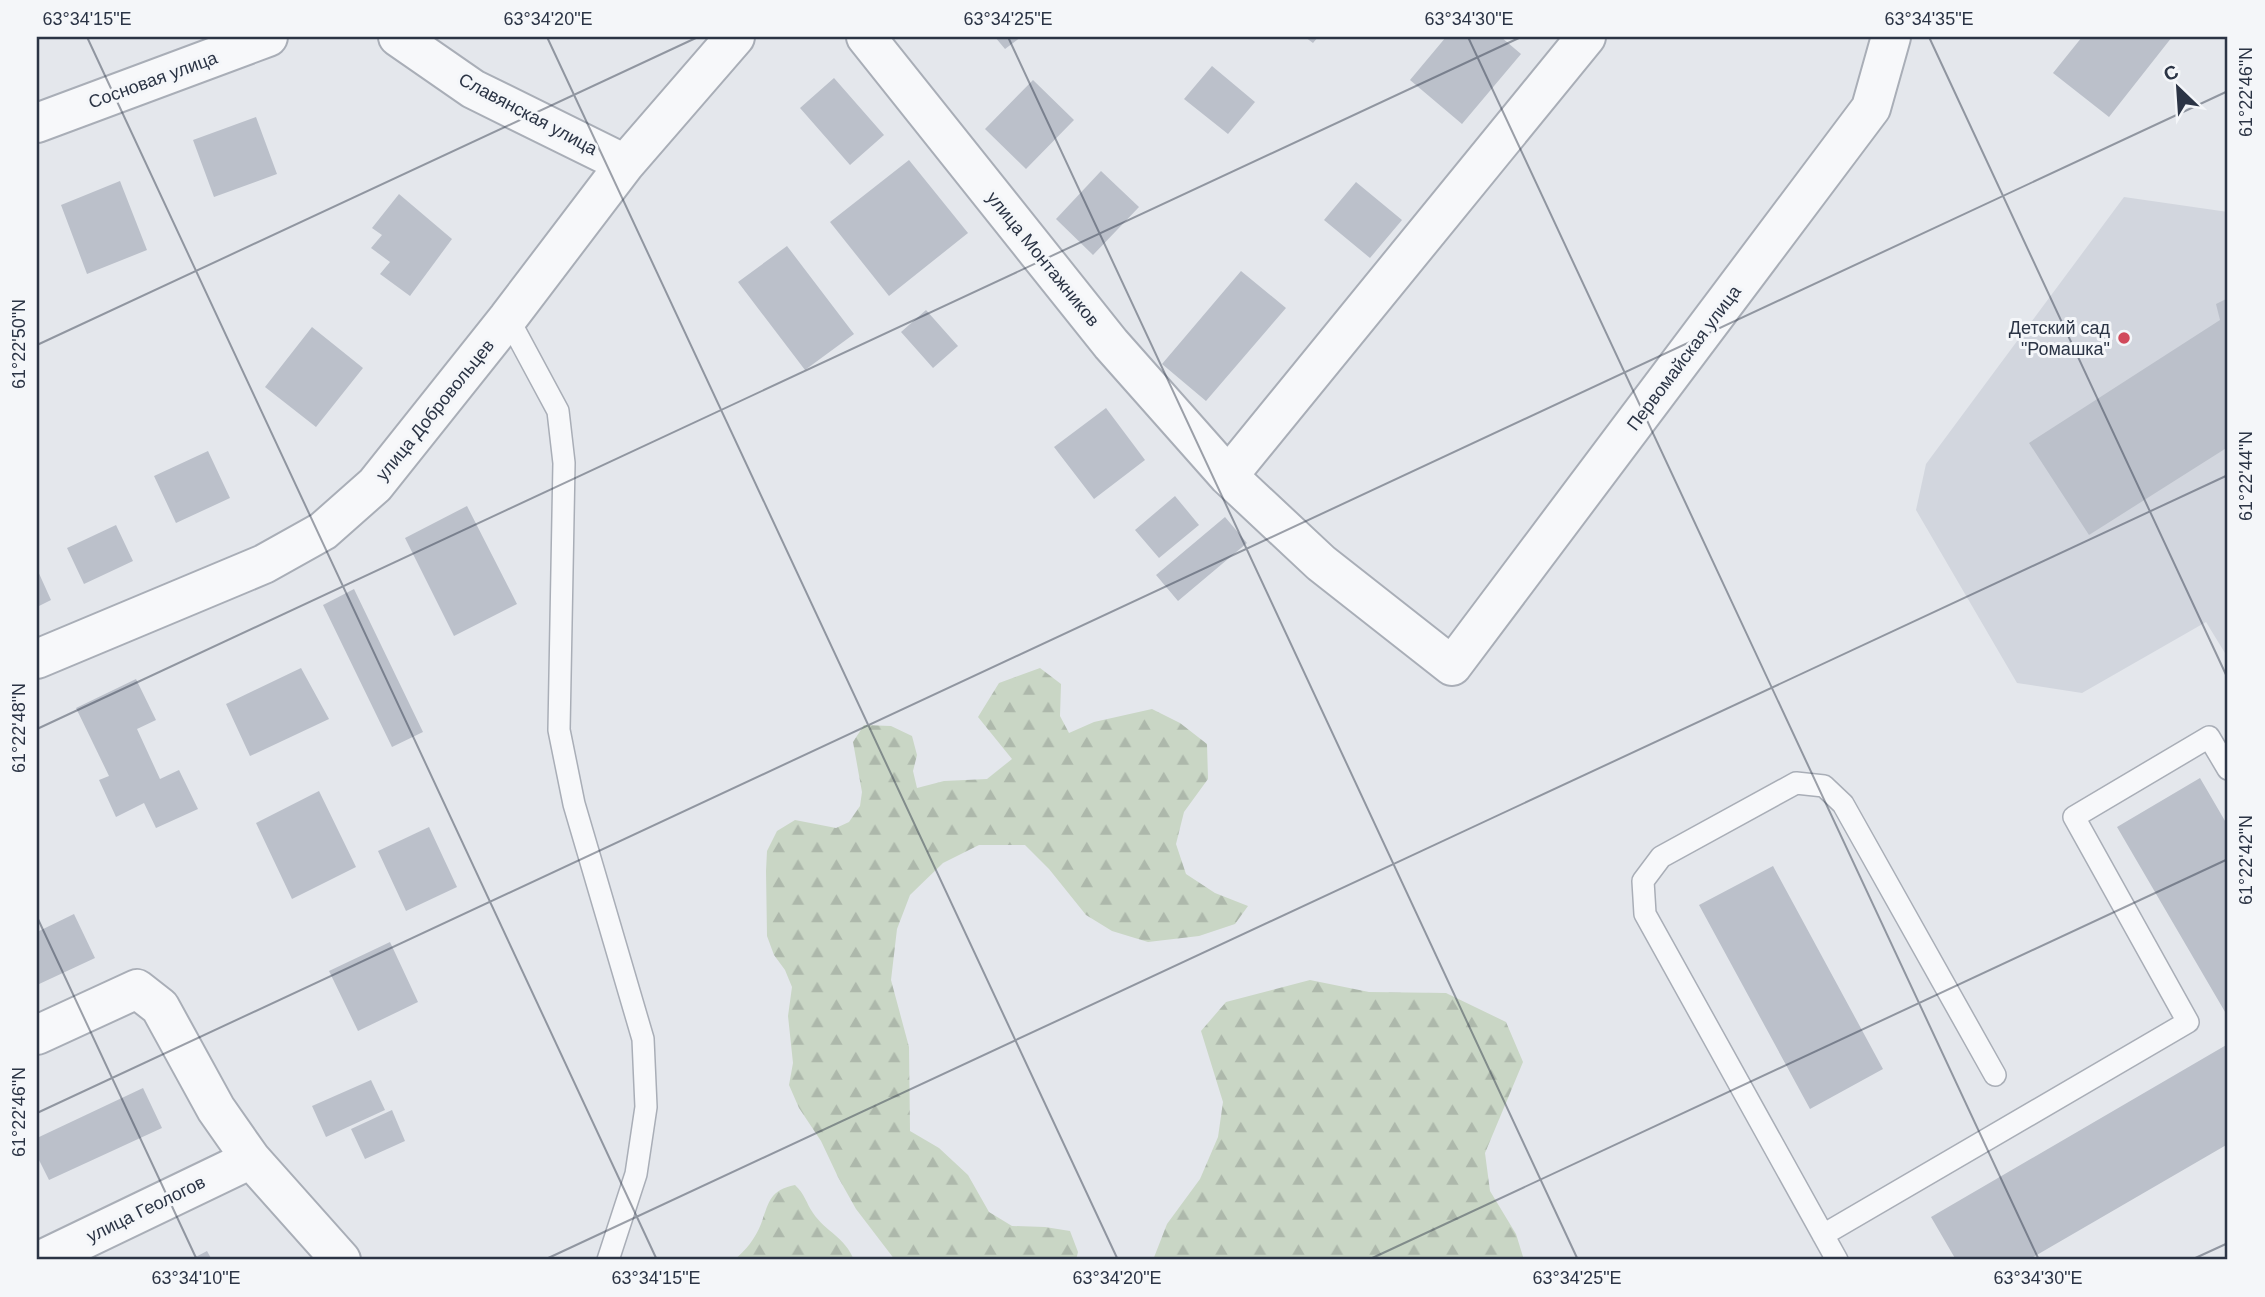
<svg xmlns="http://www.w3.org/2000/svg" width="2265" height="1297" font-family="Arial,sans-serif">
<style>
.built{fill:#d2d6de}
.forest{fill:url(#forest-firs)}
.building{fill:#bbc0ca}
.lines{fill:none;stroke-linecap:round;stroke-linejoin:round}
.lane-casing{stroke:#a9aeb7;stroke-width:24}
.street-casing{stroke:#a9aeb7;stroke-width:42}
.lane{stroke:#f7f8fa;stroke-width:21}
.street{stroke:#f7f8fa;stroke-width:38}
.ticks{fill:none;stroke:#2b3445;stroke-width:2;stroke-opacity:0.45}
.poi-dot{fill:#d1495b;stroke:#f4f6f9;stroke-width:2.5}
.labels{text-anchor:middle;stroke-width:6;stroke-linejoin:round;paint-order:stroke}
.street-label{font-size:18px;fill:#2b3445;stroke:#f4f6f9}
.poi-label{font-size:18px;fill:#2b3445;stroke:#f4f6f9;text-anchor:end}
.neatline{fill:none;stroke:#2b3445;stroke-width:2.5}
.ticks-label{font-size:18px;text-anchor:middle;fill:#2b3445}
</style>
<defs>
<pattern id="forest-firs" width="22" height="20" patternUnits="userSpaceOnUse" patternTransform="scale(1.75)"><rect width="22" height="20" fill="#c9d6c5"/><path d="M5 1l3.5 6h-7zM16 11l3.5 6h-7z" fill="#adb8ab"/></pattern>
</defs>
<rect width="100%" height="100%" fill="#e4e7ec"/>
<path class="built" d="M 2124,197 L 2228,212 L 2228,658 L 2206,622 L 2082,693 L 2017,683 L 1916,510 L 1926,464 Z"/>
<path class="forest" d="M 1040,668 L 1061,684 L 1060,716 L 1069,733 L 1094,722 L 1152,709 L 1180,723 L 1207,744 L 1208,779 L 1184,812 L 1176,844 L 1186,874 L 1215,893 L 1248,906 L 1235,924 L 1199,936 L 1148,942 L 1112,931 L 1086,915 L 1049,869 L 1025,845 L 979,845 L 943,863 L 910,895 L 897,929 L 891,980 L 909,1047 L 910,1131 L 939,1148 L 968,1175 L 989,1212 L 1012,1226 L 1045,1227 L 1070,1231 L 1078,1252 L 1076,1260 L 895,1260 L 856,1209 L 838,1177 L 821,1141 L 799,1108 L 789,1085 L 793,1063 L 788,1016 L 792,987 L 785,970 L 774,955 L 767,936 L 766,871 L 767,851 L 777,831 L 795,820 L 836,828 L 849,822 L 860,806 L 862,792 L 853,742 L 864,725 L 891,726 L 912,736 L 917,755 L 913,771 L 917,788 L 944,781 L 987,779 L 1012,759 L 978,717 L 999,683 Z
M 1310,980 L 1369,992 L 1446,993 L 1506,1022 L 1523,1062 L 1485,1153 L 1490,1191 L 1516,1234 L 1524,1260 L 1153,1260 L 1167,1224 L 1200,1179 L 1218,1137 L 1223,1102 L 1201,1031 L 1226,1002 Z
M 795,1185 C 805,1194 806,1203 813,1213 C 826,1232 845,1237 854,1260 L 734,1260 C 746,1250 755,1239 761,1224 C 769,1203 769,1190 795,1185 Z"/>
<path class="building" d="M 995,37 L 1021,37 L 1005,49 Z
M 1305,37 L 1318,37 L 1313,43 Z
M 1446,37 L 1501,37 L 1521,54 L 1462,124 L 1410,80 Z
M 2082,37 L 2172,37 L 2109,117 L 2053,73 Z
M 1212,66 L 1255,102 L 1228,134 L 1184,99 Z
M 834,78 L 884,135 L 850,165 L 800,108 Z
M 1033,80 L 1074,120 L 1026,169 L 985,129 Z
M 256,117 L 277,174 L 214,197 L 193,140 Z
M 909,160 L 968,233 L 889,296 L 830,222 Z
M 1101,171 L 1139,207 L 1093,255 L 1056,219 Z
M 120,181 L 147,250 L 87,274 L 61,205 Z
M 1356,182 L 1402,220 L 1370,258 L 1324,220 Z
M 399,194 L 452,239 L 410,296 L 380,274 L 390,262 L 371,248 L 382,235 L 372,228 Z
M 787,246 L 854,334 L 805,370 L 738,282 Z
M 1241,271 L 1286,308 L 1206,401 L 1162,364 Z
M 2228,298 L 2228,447 L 2089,535 L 2029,443 L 2220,320 L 2216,304 Z
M 926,310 L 958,346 L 933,368 L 901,332 Z
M 312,327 L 363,368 L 316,427 L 265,387 Z
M 1106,408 L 1145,460 L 1094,499 L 1054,447 Z
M 208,451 L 230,498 L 176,523 L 154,476 Z
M 1175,496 L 1199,525 L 1159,558 L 1135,530 Z
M 467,506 L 517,604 L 454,636 L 405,538 Z
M 1225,517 L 1247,543 L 1178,601 L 1156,575 Z
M 116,525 L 133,561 L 84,584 L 67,548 Z
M 37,569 L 51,600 L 37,607 Z
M 354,589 L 423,732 L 392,747 L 323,605 Z
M 301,668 L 329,719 L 250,756 L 226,704 Z
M 136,679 L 156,720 L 137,729 L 160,779 L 179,770 L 198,809 L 156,828 L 144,803 L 116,817 L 99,780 L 109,776 L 76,708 Z
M 2200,778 L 2228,826 L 2228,1017 L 2117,827 Z
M 319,791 L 356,867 L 292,899 L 256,823 Z
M 429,827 L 457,887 L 406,911 L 378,851 Z
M 1773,866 L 1883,1069 L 1810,1109 L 1699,905 Z
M 74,914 L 95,958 L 37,985 L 37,932 Z
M 390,942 L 418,1002 L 358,1031 L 329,971 Z
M 2228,1044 L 2228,1144 L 2028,1260 L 1956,1260 L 1931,1217 Z
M 371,1080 L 385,1110 L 326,1137 L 312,1106 Z
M 143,1088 L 162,1128 L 49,1180 L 37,1156 L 37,1138 Z
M 392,1110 L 405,1141 L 365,1159 L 351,1129 Z
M 207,1251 L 212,1260 L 190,1260 Z"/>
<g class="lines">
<g class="lane-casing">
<path id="lane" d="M 508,318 L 558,411 L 564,463 L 559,730 L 574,804 L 643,1039 L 646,1107 L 636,1174 L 608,1260
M 1823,1235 L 2188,1022 L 2074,817 L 2209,737 L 2228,769
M 1837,1260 L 1645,914 L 1643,881 L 1661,857 L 1796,783 L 1824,786 L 1843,804 L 1995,1075"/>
</g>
<g class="street-casing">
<path id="street" d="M 398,37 L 473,89 L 625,164
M 866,37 L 1111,344 L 1228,476 L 1321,563 L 1452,666 L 1871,108 L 1891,37
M 37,123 L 268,37
M 1228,476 L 1586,37
M 37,659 L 264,564 L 323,531 L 375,485 L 508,318 L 625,164 L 735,37
M 37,1035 L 137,989 L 160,1007 L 216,1109 L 251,1159 L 341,1260
M 41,1260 L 251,1159"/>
</g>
<use href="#lane" class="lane"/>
<use href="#street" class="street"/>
</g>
<path class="ticks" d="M 87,37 L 657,1260M 547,37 L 1118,1260M 1008,37 L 1578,1260M 1468,37 L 2039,1260M 1929,37 L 2228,679M 37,345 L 698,37M 37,729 L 1521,37M 37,917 L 197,1260M 37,1113 L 2228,91M 544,1260 L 2228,475M 1368,1260 L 2228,859M 2191,1260 L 2228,1243"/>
<circle class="poi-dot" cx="2124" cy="338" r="7"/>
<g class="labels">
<g class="street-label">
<text transform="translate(153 80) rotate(-20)" y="6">Сосновая улица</text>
<text transform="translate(528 114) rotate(28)" y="6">Славянская улица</text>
<text transform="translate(1043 259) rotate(51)" y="6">улица Монтажников</text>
<text transform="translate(1684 358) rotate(-53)" y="6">Первомайская улица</text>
<text transform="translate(435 410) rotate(-51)" y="6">улица Добровольцев</text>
<text transform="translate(146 1209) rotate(-26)" y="6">улица Геологов</text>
</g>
<g class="poi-label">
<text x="2110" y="334">Детский сад<tspan x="2110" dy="21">"Ромашка"</tspan></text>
</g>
</g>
<rect width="2265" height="1297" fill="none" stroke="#f4f6f9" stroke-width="77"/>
<g transform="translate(2178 88) rotate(335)" stroke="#f4f6f9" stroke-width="5" paint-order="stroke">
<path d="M0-5L12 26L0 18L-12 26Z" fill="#2b3445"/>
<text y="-10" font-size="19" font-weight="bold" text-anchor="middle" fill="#2b3445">С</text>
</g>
<rect x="38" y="38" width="2188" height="1220" class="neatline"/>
<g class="ticks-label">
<text x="87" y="25">63°34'15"E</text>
<text x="548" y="25">63°34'20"E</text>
<text x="1008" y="25">63°34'25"E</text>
<text x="1469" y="25">63°34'30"E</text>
<text x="1929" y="25">63°34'35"E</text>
<text transform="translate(2246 92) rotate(-90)" y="6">61°22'46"N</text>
<text transform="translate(19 344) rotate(-90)" y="6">61°22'50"N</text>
<text transform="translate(2246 476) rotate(-90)" y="6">61°22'44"N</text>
<text transform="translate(19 728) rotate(-90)" y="6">61°22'48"N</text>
<text transform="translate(2246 860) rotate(-90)" y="6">61°22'42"N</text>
<text transform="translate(19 1112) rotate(-90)" y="6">61°22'46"N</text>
<text x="196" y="1284">63°34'10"E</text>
<text x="656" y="1284">63°34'15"E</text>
<text x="1117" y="1284">63°34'20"E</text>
<text x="1577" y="1284">63°34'25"E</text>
<text x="2038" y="1284">63°34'30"E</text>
</g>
</svg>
